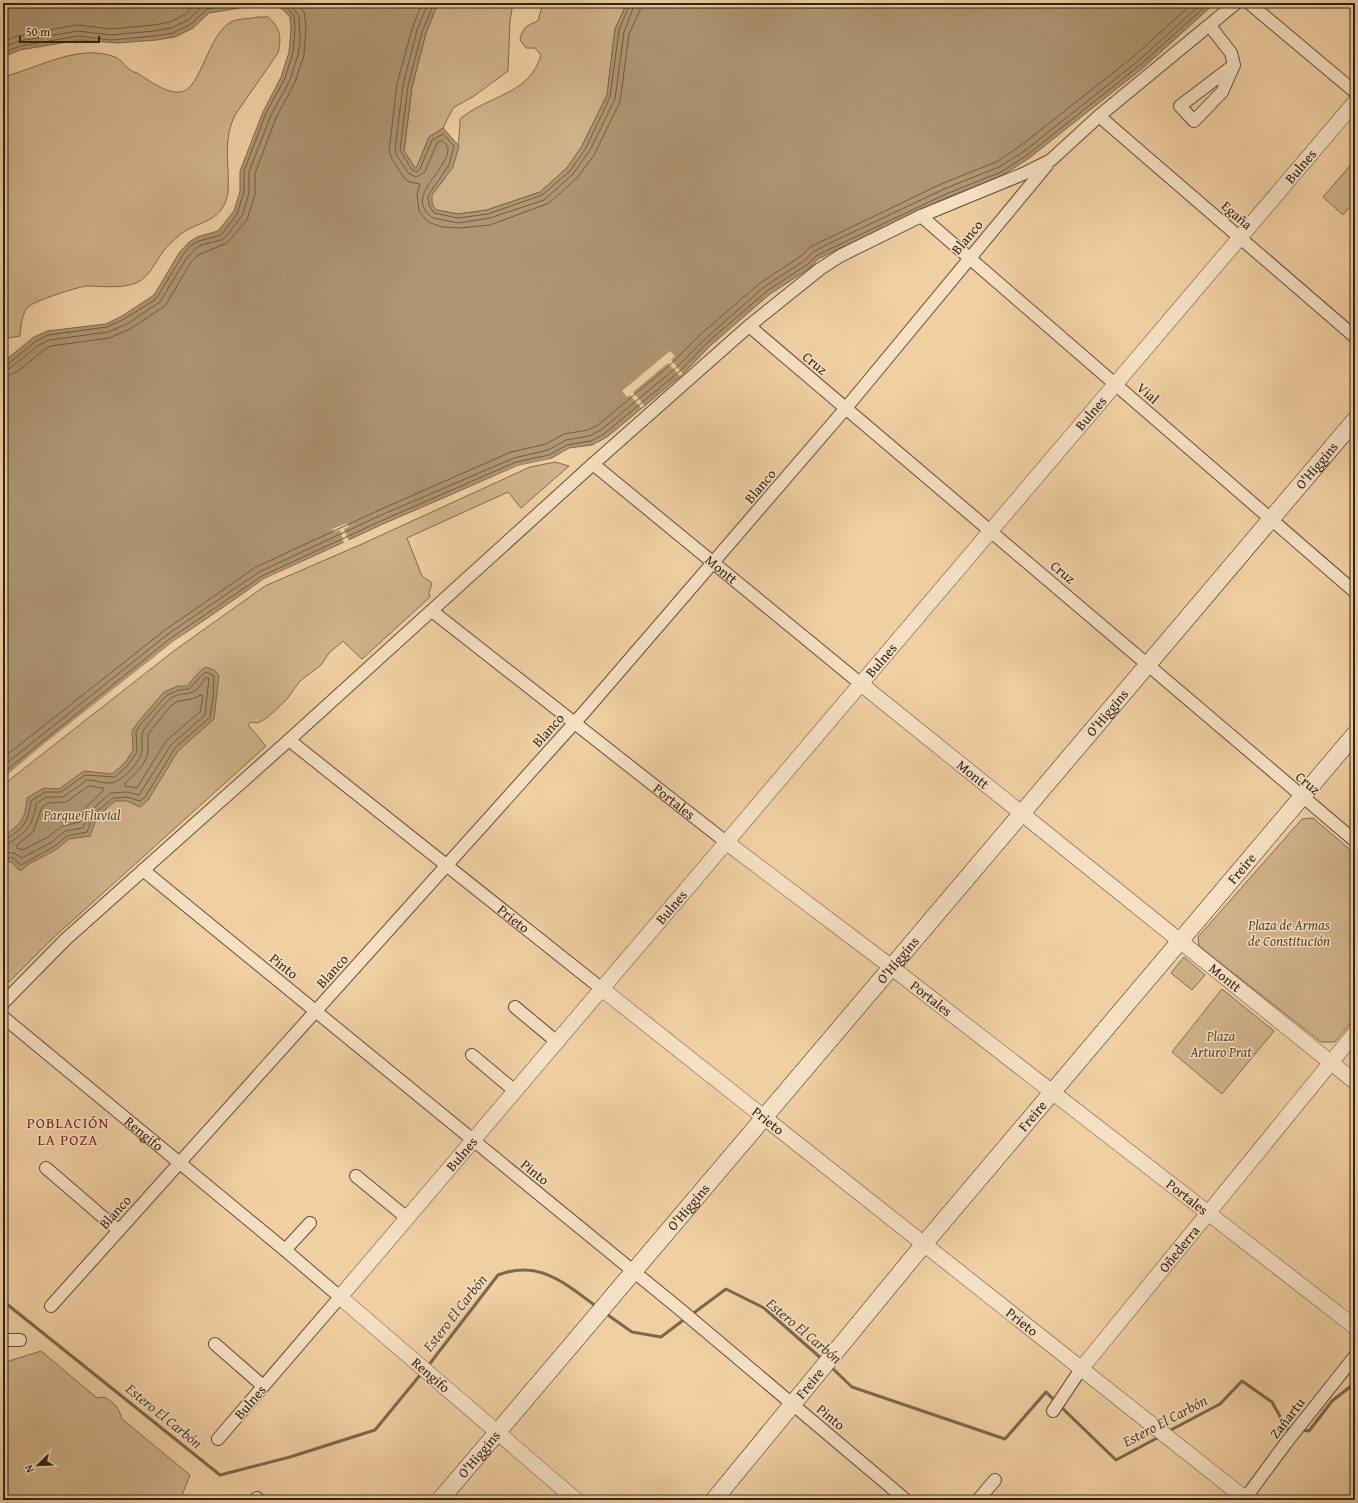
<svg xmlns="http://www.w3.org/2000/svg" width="1358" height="1503" font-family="'Gentium Book Plus',serif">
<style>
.green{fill:#d0b28a;stroke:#806a50}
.water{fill:#af9572;stroke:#7d674d}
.pier{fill:#f0cfa2}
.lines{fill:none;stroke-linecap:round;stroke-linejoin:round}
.shore{stroke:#705c44;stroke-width:1}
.stream{stroke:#7d674d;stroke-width:3}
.minor-casing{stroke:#614e39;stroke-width:14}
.tertiary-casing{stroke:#614e39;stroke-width:16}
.secondary-casing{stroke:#312316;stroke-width:18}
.minor{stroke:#f5e0c3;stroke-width:12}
.tertiary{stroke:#f5e0c3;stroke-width:15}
.secondary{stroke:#f5e0c3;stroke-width:17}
.labels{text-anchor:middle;stroke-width:3;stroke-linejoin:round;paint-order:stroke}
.street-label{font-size:14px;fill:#312316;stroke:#f5e0c3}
.park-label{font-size:14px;font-style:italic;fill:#594733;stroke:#f5e0c3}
.neighbourhood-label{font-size:15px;letter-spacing:1px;fill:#7a1f14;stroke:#f5e0c3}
.water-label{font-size:15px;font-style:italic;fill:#574532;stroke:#f5e0c3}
</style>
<rect width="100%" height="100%" fill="#f0cfa2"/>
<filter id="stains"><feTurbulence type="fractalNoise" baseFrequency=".005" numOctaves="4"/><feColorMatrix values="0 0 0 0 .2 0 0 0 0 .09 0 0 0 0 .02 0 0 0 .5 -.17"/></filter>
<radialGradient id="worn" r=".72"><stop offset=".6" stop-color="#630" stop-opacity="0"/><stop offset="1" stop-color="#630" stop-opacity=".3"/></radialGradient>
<path class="green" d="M 438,3 L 513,3 L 510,21 L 508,71 L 474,96 L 453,108 L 443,128 L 429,137 L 416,169 L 404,151 L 412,87 L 426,33 Z
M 543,3 L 627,3 L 615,29 L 607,95 L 582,146 L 567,168 L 540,192 L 487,210 L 458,214 L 436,210 L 432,204 L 431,195 C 455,169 459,153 460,119 C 488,95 530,95 541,55 L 535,48 L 526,48 L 520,40 C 522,28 527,25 538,21 Z
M 258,17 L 268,17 C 280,27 282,38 278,53 L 235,115 C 222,142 230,165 228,193 C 223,220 205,220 185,231 C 180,234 175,239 171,243 C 157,254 153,276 136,283 C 121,289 103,286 87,286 C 77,287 34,301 28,307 C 21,315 21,327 20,336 L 3,339 L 3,77 C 38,68 79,43 115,57 C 122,60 124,65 129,69 C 131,71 134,72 137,73 C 149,80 166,94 181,92 C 201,89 208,34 231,22 C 239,18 250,19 258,17 Z
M 1354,161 L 1355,201 L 1343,215 L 1323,197 Z
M 555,462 L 569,466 L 521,508 L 508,492 L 407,538 L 422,576 L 432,583 L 429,593 L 430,597 L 362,659 L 343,641 L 329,653 L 321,665 L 300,681 L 287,699 L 268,717 L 258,723 L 251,722 L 248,725 L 266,746 L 52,939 L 10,981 L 3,984 L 3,785 L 175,650 L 265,586 L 362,544 L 530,467 Z
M 1313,818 L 1355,854 L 1355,1018 L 1335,1042 L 1321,1042 L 1199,946 L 1198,937 L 1302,819 Z
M 1184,957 L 1205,975 L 1192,990 L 1171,973 Z
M 1222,989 L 1274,1031 L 1222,1094 L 1172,1052 Z
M 41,1351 L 97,1398 L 104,1397 C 114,1402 119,1408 122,1419 L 190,1475 L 180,1500 L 3,1500 L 3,1363 Z"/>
<path class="water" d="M 3,3 L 438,3 L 426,33 L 412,87 L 404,151 L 416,169 L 429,137 L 443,128 L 459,146 L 453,167 L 432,195 L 432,204 L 436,210 L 458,214 L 487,210 L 540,192 L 567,168 L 582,146 L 607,95 L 615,29 L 627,3 L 1215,3 L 1143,68 L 1028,159 L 1003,175 L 948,197 L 832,252 L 818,259 L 810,268 L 770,294 L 711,345 L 683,374 L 607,437 L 592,445 L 569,448 L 550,459 L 517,466 L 383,524 L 264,579 L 174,641 L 3,778 L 3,362 L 34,337 L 47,331 L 106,324 L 122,316 L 154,295 L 179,253 L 188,243 L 197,237 L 218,231 L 234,211 L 240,191 L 240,171 L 263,112 L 281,77 L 289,52 L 291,29 L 290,17 L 282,9 L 270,3 L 209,13 L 193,28 L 175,37 L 156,40 L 118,43 L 79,40 L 20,50 L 3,57 Z
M 206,667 L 214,670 L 219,675 L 214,719 L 178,751 L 148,800 L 140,807 L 127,801 L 115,801 L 97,817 L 90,836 L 69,839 L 57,849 L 29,864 L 20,871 L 11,862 L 3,861 L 3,835 L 5,835 C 22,823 25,819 27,798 L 44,788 L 59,789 L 84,771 L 112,774 L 125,763 L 133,750 L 132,731 L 138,722 L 164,692 L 178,686 L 187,686 C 194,679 197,672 206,667 Z"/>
<path class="pier" d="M 670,351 L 675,356 L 671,360 L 683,374 L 680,376 L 668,363 L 633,392 L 644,405 L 641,408 L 630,395 L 627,397 L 622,391 Z
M 550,459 L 552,460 L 518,468 L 384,526 L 265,581 L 175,643 L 3,780 L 3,778 L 45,743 L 174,641 L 217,613 L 264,579 L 344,543 L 340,530 L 334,532 L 332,529 L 347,523 L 349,527 L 344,529 L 349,541 L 517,466 Z"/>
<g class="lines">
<path class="shore" d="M 422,3 L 412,29 L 397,84 L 389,151 L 392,159 L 404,178 L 410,182 L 420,184 L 417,194 L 419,211 L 428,222 L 442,227 L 459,228 L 490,225 L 549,203 L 577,178 L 594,155 L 620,102 L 629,34 L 640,10 L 641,3
M 428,3 L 417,30 L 403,85 L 395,150 L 397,156 L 408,173 L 416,177 L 425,172 L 437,143 L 442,140 L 448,147 C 449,172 402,196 433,218 L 458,223 L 490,218 L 544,200 L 573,174 L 590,150 L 615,99 L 624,32 L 635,3
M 434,3 L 422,32 L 408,86 L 400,150 L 412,170 L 417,172 L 420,169 L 432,140 L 443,134 L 454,146 L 449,165 L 428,196 L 429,205 L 434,213 L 458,218 L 488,214 L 542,195 L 570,171 L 586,148 L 610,97 L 619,30 L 630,3
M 3,41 L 17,36 L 77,25 L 111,29 L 154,25 L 170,22 L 184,15 L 197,3
M 3,47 L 19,41 L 78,31 L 111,35 L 154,31 L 171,28 L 188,20 L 204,5 L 212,3
M 3,53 L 20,46 L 79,36 L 111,40 L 155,36 L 173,33 L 191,24 L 207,9 L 246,3
M 3,365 L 8,364 L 36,341 L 48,335 L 107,327 L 124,319 L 156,299 L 182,256 L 190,246 L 199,241 L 221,235 L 237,214 L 244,192 L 244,171 L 266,113 L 285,78 L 293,53 L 295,29 L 294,16 L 285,6 L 279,3
M 3,370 L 10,368 L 39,345 L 49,340 L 108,332 L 127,324 L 160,302 L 186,259 L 194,250 L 201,245 L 221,240 L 226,237 L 243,214 L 249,193 L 249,172 L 271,115 L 290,80 L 298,55 L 300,41 L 299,16 L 289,3
M 3,376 C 19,376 36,353 51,346 L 109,338 L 130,329 L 165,306 L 191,262 L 198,255 L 227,243 L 247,220 L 255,194 L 255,173 L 276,118 L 295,82 L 304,55 L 306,26 L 304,12 L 297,3
M 200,695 L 203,696 L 200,712 L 166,741 L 137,788 L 125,786 L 125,783 C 134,775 148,763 148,750 C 149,743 146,737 150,731 C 158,723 165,711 173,704 C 181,698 191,702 200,695 Z
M 3,758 L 165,630 L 256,567 L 377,511 L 511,452 L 546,444 L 564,434 L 588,430 L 598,425 L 670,365 L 701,334 L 760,283 L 801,256 L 810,247 L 941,184 L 996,162 L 1019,147 L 1133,57 L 1193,3
M 3,766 L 168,634 L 259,572 L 379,516 L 514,458 L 548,450 L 566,440 L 589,436 L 601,430 L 677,367 L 705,339 L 764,287 L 805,260 L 813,252 L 828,244 L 944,189 L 999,167 L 1023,152 L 1137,62 L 1202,3
M 3,773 L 171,638 L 262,576 L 381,521 L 516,462 L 549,455 L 567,445 L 591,441 L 604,434 L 680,371 L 708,342 L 767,291 L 808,264 L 816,256 L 830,249 L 946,194 L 1001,172 L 1026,156 L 1140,65 L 1209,3
M 89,786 L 103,788 L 104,790 L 85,808 L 80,822 L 62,826 L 48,837 L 23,850 L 17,848 L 17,845 L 33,832 L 42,807 L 48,803 L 66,802 Z
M 3,839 C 8,839 10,836 14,834 C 27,825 29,815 31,801 L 45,792 L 61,792 L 85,775 L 115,777 L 128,765 L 137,752 L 136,732 L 141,724 L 167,695 L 179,690 L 189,689 C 195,684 199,676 206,672 L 214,676 L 213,699 L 210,717 L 175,748 L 145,797 L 140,801 L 127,797 L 113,798 L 94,814 L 87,832 L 67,836 L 55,846 L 21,865 L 13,858 L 3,857
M 3,844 C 8,844 11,842 15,839 C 30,829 33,822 36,804 L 46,797 L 63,797 L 87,780 C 96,780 110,786 117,781 C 127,775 141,762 142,750 C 143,741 139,735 146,727 C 151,720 164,704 170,699 C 184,688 192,702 205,678 L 209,678 L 205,715 L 171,745 L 139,795 L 127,792 L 111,793 L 90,811 L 83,828 L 65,831 L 52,842 L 22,858 L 14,853 L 3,852"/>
<path class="stream" d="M 3,1301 L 220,1475 L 290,1457 L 375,1430 L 421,1374
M 605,1313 L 632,1332 L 661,1337 L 686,1318
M 691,1315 L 726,1289 L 764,1308 L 823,1360
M 428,1366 L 498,1275 C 539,1259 566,1284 597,1307
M 830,1366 L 852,1387 L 1005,1439 L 1046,1392 L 1056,1402
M 1060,1406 L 1116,1460 L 1159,1437
M 1300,1430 L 1309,1431 L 1332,1401 L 1355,1383
M 1167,1432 L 1220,1404 L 1242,1381 L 1272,1402 L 1287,1429 L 1293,1429"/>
<g class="minor-casing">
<g id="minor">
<path d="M 1249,3 L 1355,92"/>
<path d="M 1210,26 L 1231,53 L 1234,65 L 1180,106 L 1194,121 L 1222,92 L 1234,65"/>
<path d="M 1099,116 L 1355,337"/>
<path d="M 921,216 L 1355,592"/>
<path d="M 749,326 L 1355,841"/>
<path id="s1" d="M 593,464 L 861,684"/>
<path id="s2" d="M 432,611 L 726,842"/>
<path id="s3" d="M 289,740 L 602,989"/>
<path d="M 143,870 L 682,1311 L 906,1500"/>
<path d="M 3,1003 L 66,939 L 289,740 L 593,464 L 749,326 L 820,269 L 840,256 L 921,216 L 1023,174 L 1051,160 L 1099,116 L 1236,3"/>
<path d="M 515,1007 L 557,1042"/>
<path id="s4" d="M 3,1017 L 285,1250 L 340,1297 L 218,1439"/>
<path d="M 472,1055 L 515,1091"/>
<path d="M 46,1168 L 118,1230"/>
<path d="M 356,1176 L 407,1218"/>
<path d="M 285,1250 L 310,1223"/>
<path d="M 51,1306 L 586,710 L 846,408 L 1047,165"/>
<path d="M 3,1340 L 20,1340"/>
<path d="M 215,1344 L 263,1386"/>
<path d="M 1053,1411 L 1081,1369"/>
<path d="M 257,1498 L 259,1500"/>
<path d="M 978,1500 L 995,1480"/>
<path d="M 1244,1500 L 1286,1443 L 1355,1356"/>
</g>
</g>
<g class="tertiary-casing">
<g id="tertiary">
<path id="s5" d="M 861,684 L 1355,1082"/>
<path id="s6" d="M 726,842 L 882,960 L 1355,1327"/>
<path id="s7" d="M 602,989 L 1247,1500"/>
<path id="s8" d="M 1081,1369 L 1355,1033"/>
<path id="s9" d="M 576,1500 L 340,1297 L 1355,102"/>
</g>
</g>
<g class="secondary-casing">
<g id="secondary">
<path id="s10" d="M 440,1500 L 1355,420"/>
<path id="s11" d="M 714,1500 L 924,1244 L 1355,734"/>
</g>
</g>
<use href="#minor" class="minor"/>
<use href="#tertiary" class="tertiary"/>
<use href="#secondary" class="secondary"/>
</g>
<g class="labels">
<g class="street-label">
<text dy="5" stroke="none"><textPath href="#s9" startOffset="1795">Bulnes</textPath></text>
<text transform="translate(1237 215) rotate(41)" y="5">Egaña</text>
<text transform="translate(967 237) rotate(-50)" y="5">Blanco</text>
<text transform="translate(815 363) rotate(40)" y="5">Cruz</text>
<text transform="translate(1148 393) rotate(41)" y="5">Vial</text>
<text dy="5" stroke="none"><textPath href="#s9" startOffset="1471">Bulnes</textPath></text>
<text dy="5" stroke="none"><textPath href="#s10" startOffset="1356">O'Higgins</textPath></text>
<text transform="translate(760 486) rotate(-50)" y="5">Blanco</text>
<text dy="5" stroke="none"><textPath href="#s1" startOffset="166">Montt</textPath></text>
<text transform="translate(1063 572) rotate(40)" y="5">Cruz</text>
<text dy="5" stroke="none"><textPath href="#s9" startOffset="1147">Bulnes</textPath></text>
<text dy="5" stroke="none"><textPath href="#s10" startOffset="1032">O'Higgins</textPath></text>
<text transform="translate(548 730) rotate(-48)" y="5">Blanco</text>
<text dy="5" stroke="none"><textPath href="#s5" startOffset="144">Montt</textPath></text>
<text transform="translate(1308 783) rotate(40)" y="5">Cruz</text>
<text dy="5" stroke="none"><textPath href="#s2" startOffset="308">Portales</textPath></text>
<text dy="5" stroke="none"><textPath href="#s11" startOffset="823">Freire</textPath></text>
<text dy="5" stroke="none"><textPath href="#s9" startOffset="823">Bulnes</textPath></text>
<text dy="5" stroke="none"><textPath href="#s3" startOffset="287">Prieto</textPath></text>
<text dy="5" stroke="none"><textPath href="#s10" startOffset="708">O'Higgins</textPath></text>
<text transform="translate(284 966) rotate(39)" y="5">Pinto</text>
<text transform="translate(332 971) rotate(-48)" y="5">Blanco</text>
<text dy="5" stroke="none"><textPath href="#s5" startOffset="468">Montt</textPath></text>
<text dy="5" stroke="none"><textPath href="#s6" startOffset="258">Portales</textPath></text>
<text dy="5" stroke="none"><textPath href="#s11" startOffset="499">Freire</textPath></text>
<text dy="5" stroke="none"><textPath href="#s7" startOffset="212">Prieto</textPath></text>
<text dy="5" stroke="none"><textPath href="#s4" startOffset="183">Rengifo</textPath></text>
<text dy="5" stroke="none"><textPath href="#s9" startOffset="499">Bulnes</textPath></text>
<text transform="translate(535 1172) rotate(39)" y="5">Pinto</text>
<text dy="5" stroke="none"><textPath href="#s6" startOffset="582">Portales</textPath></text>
<text dy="5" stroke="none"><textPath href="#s10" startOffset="384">O'Higgins</textPath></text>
<text transform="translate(115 1212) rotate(-48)" y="5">Blanco</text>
<text dy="5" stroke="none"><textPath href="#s8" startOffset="155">Oñederra</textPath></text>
<text dy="5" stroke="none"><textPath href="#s7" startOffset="536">Prieto</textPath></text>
<text transform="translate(431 1375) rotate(41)" y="5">Rengifo</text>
<text dy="5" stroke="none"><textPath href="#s11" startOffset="151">Freire</textPath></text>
<text transform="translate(250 1402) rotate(-49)" y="5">Bulnes</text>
<text transform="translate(831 1417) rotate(40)" y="5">Pinto</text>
<text transform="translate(1287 1418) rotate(-52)" y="5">Zañartu</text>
<text dy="5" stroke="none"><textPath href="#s10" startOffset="60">O'Higgins</textPath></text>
</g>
<g class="park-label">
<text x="82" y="820">Parque Fluvial</text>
<text x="1289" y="930">Plaza de Armas<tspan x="1289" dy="16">de Constitución</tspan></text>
<text x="1221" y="1041">Plaza<tspan x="1221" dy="16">Arturo Prat</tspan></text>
</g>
<g class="neighbourhood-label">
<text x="68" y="1128">POBLACIÓN<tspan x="68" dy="17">LA POZA</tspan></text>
</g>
<g class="water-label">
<text transform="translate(455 1313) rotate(-52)" y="5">Estero El Carbón</text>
<text transform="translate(804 1331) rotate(40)" y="5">Estero El Carbón</text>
<text transform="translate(164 1416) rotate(39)" y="5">Estero El Carbón</text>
<text transform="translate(1165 1421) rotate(-28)" y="5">Estero El Carbón</text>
</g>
</g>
<rect width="1358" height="1503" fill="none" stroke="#f0cfa2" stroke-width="16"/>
<rect x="4" y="4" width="1350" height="1495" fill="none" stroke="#312316" stroke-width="2"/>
<rect x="8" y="8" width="1342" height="1487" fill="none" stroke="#312316"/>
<g transform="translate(38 1465) rotate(247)" stroke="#f5e0c3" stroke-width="3" paint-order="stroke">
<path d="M0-3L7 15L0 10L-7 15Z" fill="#312316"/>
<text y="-6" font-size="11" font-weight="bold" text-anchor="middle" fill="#312316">N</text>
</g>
<path d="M20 36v6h79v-6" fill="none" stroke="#312316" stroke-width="2"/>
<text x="26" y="36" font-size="12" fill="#312316" stroke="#f5e0c3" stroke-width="3" paint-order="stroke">50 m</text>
<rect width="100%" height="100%" filter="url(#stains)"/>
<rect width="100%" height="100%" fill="url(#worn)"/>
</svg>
